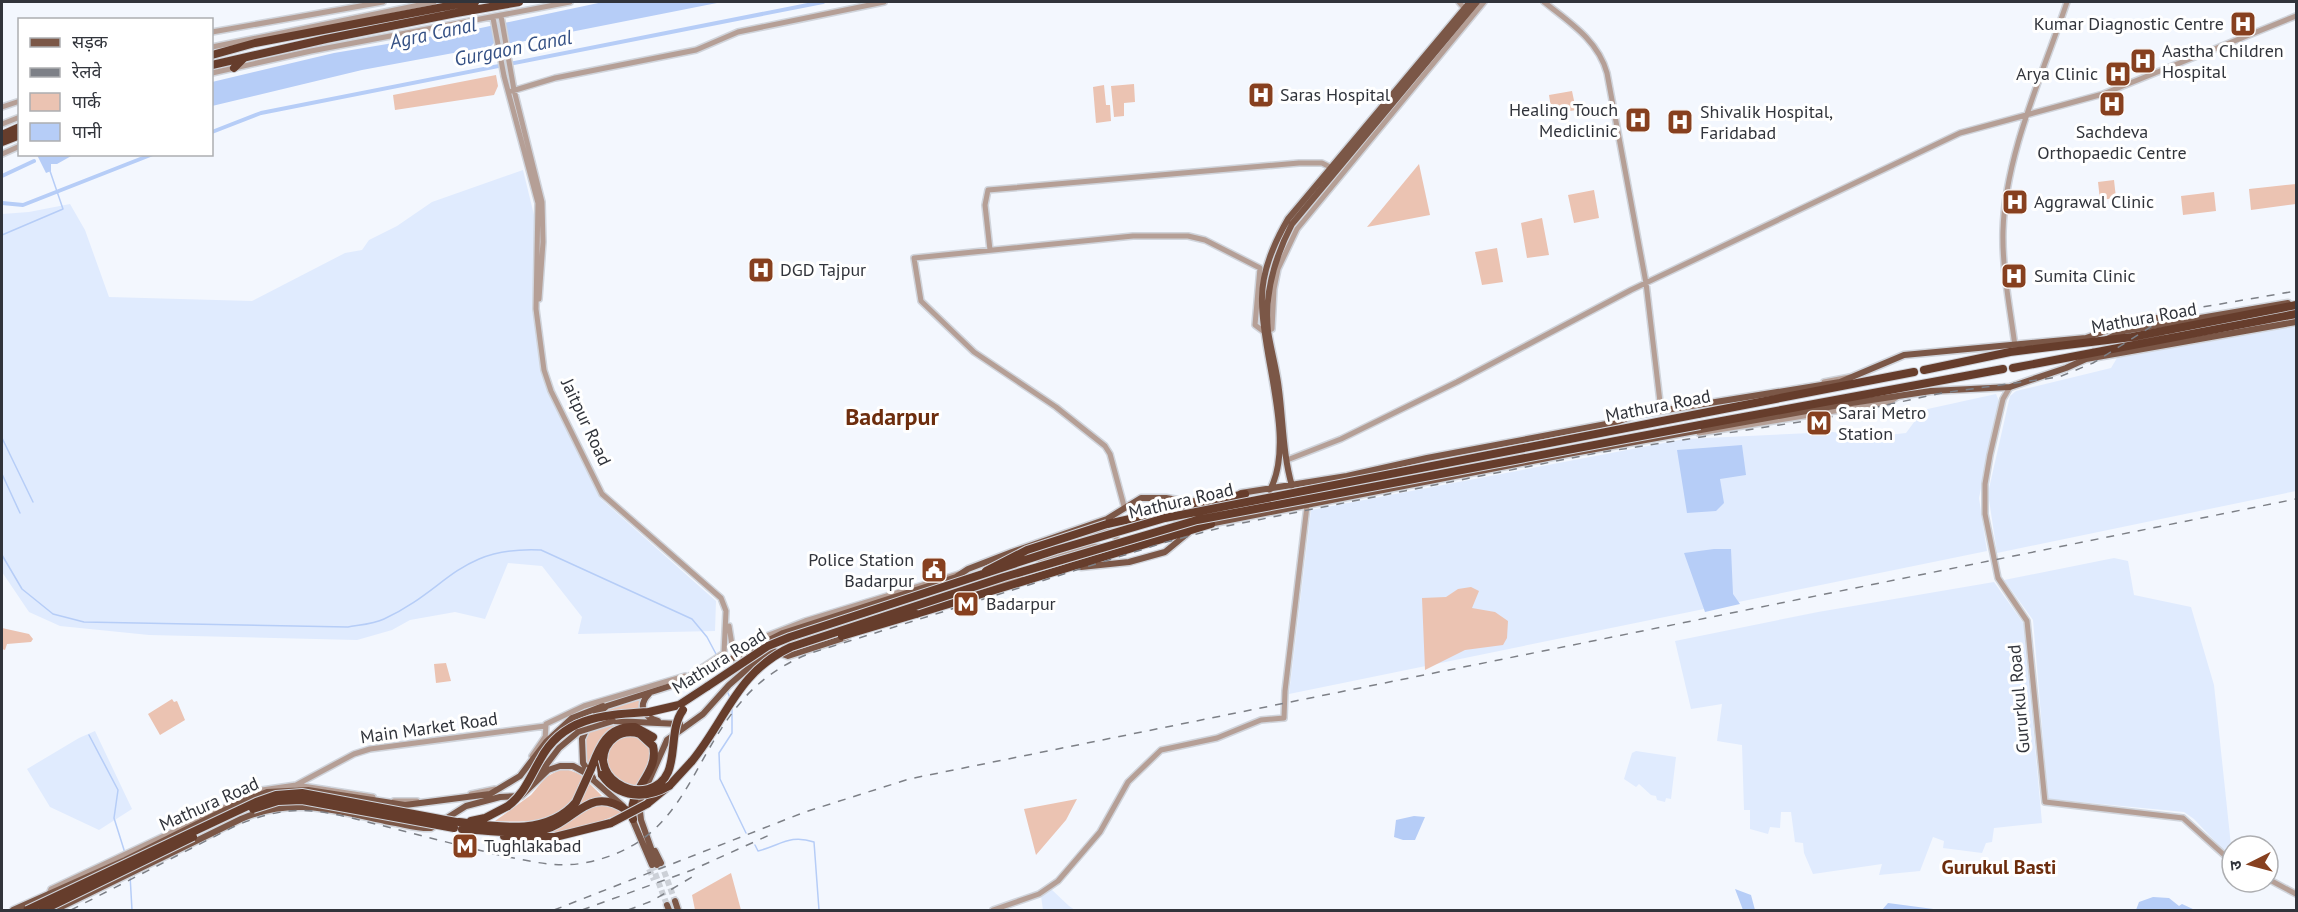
<svg xmlns="http://www.w3.org/2000/svg" width="2298" height="912" font-family="'PT Sans','Noto Sans Devanagari',sans-serif">
<style>
.built{fill:#e0ebfe}
.green{fill:#ebc3b2}
.water{fill:#b6cdf7}
.lines{fill:none;stroke-linecap:round;stroke-linejoin:round}
.stream{stroke:#b6cdf7;stroke-width:1.5}
.canal{stroke:#b6cdf7;stroke-width:4}
.major-tunnel{stroke:#ccd0d7;stroke-width:6;stroke-dasharray:6 3;stroke-linecap:butt}
.minor-casing{stroke:#d0d4db;stroke-width:8}
.major-casing{stroke:#d0d4db;stroke-width:9}
.highway-casing{stroke:#d0d4db;stroke-width:10}
.minor{stroke:#b59f96;stroke-width:5}
.major{stroke:#7b5747;stroke-width:6}
.highway{stroke:#663d2c;stroke-width:8}
.rail{stroke:#7d8087;stroke-width:1.5;stroke-dasharray:8 8;stroke-linecap:butt}
.major-bridge-casing{stroke:#d0d4db;stroke-width:9;stroke-linecap:butt}
.highway-bridge-casing{stroke:#d0d4db;stroke-width:10;stroke-linecap:butt}
.major-bridge{stroke:#7b5747;stroke-width:6}
.highway-bridge{stroke:#663d2c;stroke-width:8}
.labels{text-anchor:middle;stroke-width:6;stroke-linejoin:round;paint-order:stroke}
.poi-label{font-size:18px;fill:#31343b;stroke:#fff;text-anchor:start}
.street-label{font-size:18px;fill:#31343b;stroke:#fff}
.water-label{font-size:20px;font-style:italic;fill:#355185;stroke:#fff}
.neighbourhood-label{font-size:20px;font-weight:bold;fill:#6d2d0d;stroke:#fff}
.district-label{font-size:24px;font-weight:bold;fill:#6d2d0d;stroke:#fff}
</style>
<rect width="100%" height="100%" fill="#f3f7fe"/>
<path class="built" d="M 523,170 L 534,215 L 534,287 L 544,372 L 553,398 L 601,499 L 716,601 L 715,631 L 578,634 L 582,617 L 542,566 L 508,563 L 485,619 L 455,612 L 410,620 L 392,630 L 357,640 L 149,635 L 60,626 L 29,612 L 2,572 L 2,214 L 29,212 L 70,204 L 85,230 L 109,297 L 252,301 L 345,253 L 362,250 L 369,240 L 397,226 L 432,202 Z
M 2296,319 L 2296,491 L 1997,553 L 1988,493 L 2010,396 L 2016,391 L 2111,368 L 2117,358 L 2144,349 Z
M 1996,394 L 1999,401 L 1979,498 L 1987,551 L 1289,694 L 1311,510 L 1685,439 L 1833,432 L 1870,437 L 1906,433 L 1923,410 Z
M 2114,558 L 2128,561 L 2134,595 L 2191,607 L 2214,685 L 2232,855 L 2225,852 L 2194,819 L 2184,812 L 2048,799 L 2033,620 L 2004,580 Z
M 1994,582 L 2024,624 L 2042,823 L 1994,828 L 1992,842 L 1986,843 L 1982,853 L 1943,848 L 1944,841 L 1933,837 L 1920,871 L 1879,875 L 1882,864 L 1813,874 L 1804,853 L 1803,843 L 1795,842 L 1791,812 L 1781,812 L 1780,828 L 1770,827 L 1768,834 L 1750,829 L 1750,810 L 1744,810 L 1742,745 L 1717,741 L 1722,704 L 1691,709 L 1675,641 L 1818,612 Z
M 95,731 L 132,809 L 99,830 L 50,807 L 27,769 L 79,738 Z
M 1636,751 L 1676,757 L 1671,799 L 1666,798 L 1665,802 L 1657,800 L 1656,796 L 1651,795 L 1639,784 L 1636,787 L 1624,779 L 1632,753 Z
M 1051,889 L 1069,906 L 1075,910 L 1043,910 L 1041,896 Z"/>
<path class="green" d="M 496,75 L 498,86 L 494,95 L 395,110 L 393,95 Z
M 1134,84 L 1135,102 L 1124,103 L 1124,116 L 1114,117 L 1111,86 Z
M 1104,85 L 1106,105 L 1110,105 L 1111,121 L 1096,123 L 1093,87 Z
M 1572,91 L 1576,110 L 1552,114 L 1549,95 Z
M 1419,164 L 1430,215 L 1367,227 Z
M 2114,180 L 2116,198 L 2100,200 L 2098,182 Z
M 2296,184 L 2296,204 L 2251,210 L 2249,189 Z
M 1594,190 L 1599,218 L 1574,223 L 1568,195 Z
M 2214,192 L 2216,211 L 2183,215 L 2181,196 Z
M 1542,218 L 1549,255 L 1527,258 L 1521,223 Z
M 1497,248 L 1503,282 L 1482,285 L 1475,252 Z
M 1471,587 L 1479,591 L 1472,608 L 1495,612 L 1508,621 L 1507,638 L 1503,645 L 1465,650 L 1425,670 L 1422,598 L 1446,597 L 1458,589 Z
M 2,628 L 29,634 L 33,639 L 31,642 L 7,644 L 5,650 L 2,649 Z
M 446,663 L 451,681 L 436,683 L 434,664 Z
M 643,697 L 642,714 L 646,719 L 612,718 L 625,724 C 601,729 596,748 589,769 C 578,749 586,719 607,708 C 618,703 632,701 643,697 Z
M 172,699 L 174,702 L 177,701 L 185,720 L 160,735 L 148,714 Z
M 622,736 L 638,736 L 650,746 L 652,760 L 637,786 C 605,786 596,753 622,736 Z
M 563,768 L 580,774 L 602,796 L 579,805 L 574,801 C 554,824 523,822 495,821 L 531,795 L 546,777 Z
M 1077,799 L 1066,820 L 1036,855 L 1024,809 Z
M 594,804 L 611,805 L 622,813 L 586,827 L 545,834 Z
M 731,873 L 741,910 L 695,910 L 692,895 Z"/>
<path class="water" d="M 603,2 L 722,2 L 520,42 L 503,44 L 496,41 L 491,46 L 362,70 L 212,106 L 212,82 L 334,53 L 476,29 Z
M 37,155 L 37,154 L 73,155 L 57,164 L 51,164 L 51,171 L 46,173 Z
M 1742,445 L 1746,475 L 1720,479 L 1724,503 L 1716,511 L 1687,513 L 1677,450 Z
M 1714,549 L 1731,549 L 1733,594 L 1740,604 L 1705,612 L 1684,553 Z
M 1414,816 L 1425,817 L 1415,840 L 1403,840 L 1394,837 L 1396,820 Z
M 1735,889 L 1751,895 L 1755,910 L 1743,910 Z
M 2153,897 L 2169,898 L 2179,906 L 2182,904 L 2195,910 L 2136,910 L 2139,902 Z
M 1888,903 L 1941,910 L 1882,910 Z"/>
<g class="lines">
<path class="stream" d="M 2,235 L 63,209 L 50,171
M 2,438 L 33,502
M 2,474 L 20,513
M 2,555 L 22,589 L 53,614 L 84,622 L 348,627 C 359,625 374,624 384,619 C 449,589 458,546 541,550 L 692,619 L 707,637 L 716,654
M 728,693 L 730,698
M 732,709 L 732,733 L 719,753 L 720,779 L 746,833
M 89,735 L 118,790 L 114,818 L 125,853
M 755,845 L 758,851 C 781,845 790,834 814,842 L 819,910
M 130,875 L 132,910"/>
<path class="canal" d="M 212,132 L 261,113 L 823,2
M 2,176 L 34,161
M 2,203 L 23,205 L 153,154"/>
<path class="major-tunnel" d="M 661,863 L 675,901
M 652,865 L 667,905
M 649,869 L 654,880"/>
<g class="minor-casing">
<path id="minor" d="M 1459,2 L 1464,8
M 1544,2 C 1569,22 1598,40 1607,73 L 1646,283 L 1660,402 L 1650,412
M 501,16 L 514,90 L 542,202 L 543,242 L 539,299
M 493,18 L 504,76 L 538,203 L 536,309 L 544,370 L 551,391 L 602,494 L 721,598 L 726,611 L 724,653 L 682,681
M 212,32 L 383,2
M 212,47 L 434,2
M 212,73 L 311,51 L 570,2
M 512,91 L 555,78 L 696,50 L 738,32 L 884,2
M 2,107 L 20,101
M 2,124 L 20,117
M 2,154 L 20,146
M 990,250 L 985,205 L 988,190 L 1299,163 L 1322,163 L 1332,168
M 2015,346 C 2010,308 2002,269 2003,231 C 2005,154 2043,74 2067,2
M 1824,382 L 1850,377
M 2010,387 L 2003,399 L 1990,455 L 1985,484 L 1985,514 L 1998,578 L 2027,621 L 2045,802 L 2183,818 L 2232,862
M 1699,433 L 1890,402 L 1897,397
M 1287,460 L 1341,439 L 1457,382 L 1631,290 L 1960,133 L 2103,94 L 2296,16
M 1124,506 L 1110,454 L 1105,446 L 1056,407 L 974,352 L 921,301 L 914,258 L 1133,236 L 1188,236 L 1205,240 L 1260,268 L 1255,325 L 1263,331 L 1272,329 L 1274,289 L 1278,269 L 1297,229 L 1484,2
M 1015,559 C 1034,554 1101,522 1115,534 L 1118,545 L 1111,553
M 1040,563 L 1092,546 L 1100,547
M 1067,564 L 1096,556
M 961,597 L 1021,578
M 729,626 L 732,645 L 739,648 L 750,647
M 738,647 L 805,621 L 962,573
M 813,647 L 833,629 L 923,600
M 545,741 L 546,724 L 584,706 L 685,676
M 532,756 L 545,737
M 296,785 L 354,754 L 370,749 L 545,726
M 471,794 L 495,789
M 394,801 L 417,801
M 2268,879 L 2296,894
M 49,894 L 51,889 L 262,790 L 296,785 L 373,797
M 993,910 L 1039,894 L 1058,881 L 1100,832 L 1128,782 L 1161,750 L 1217,738 L 1261,720 L 1284,718 L 1285,691 L 1307,506"/>
</g>
<g class="major-casing">
<path id="major" d="M 2105,340 L 2124,331 L 2288,303
M 2086,359 L 2296,322
M 1292,486 C 1283,455 1283,421 1279,390 C 1277,370 1271,351 1268,331 C 1264,293 1275,257 1292,224 L 1477,2
M 1270,490 C 1296,441 1262,356 1262,302 C 1261,274 1274,243 1288,219 L 1470,2
M 1241,493 L 1347,476 L 1427,458 L 1617,422 L 1635,415 L 1840,382 L 1904,355 L 2086,338 L 2125,324 L 2157,318 L 2172,323
M 1177,519 L 1238,507
M 1209,524 L 1568,454 L 1845,404 L 1931,391 L 2010,387 L 2066,368 L 2086,359 L 2093,352
M 1081,567 L 1129,562 L 1165,552 L 1188,533
M 649,694 C 637,706 644,717 658,721
M 613,721 L 680,724
M 537,777 L 559,748 L 578,732
M 593,778 L 583,763 L 582,739 L 591,719 L 607,706 L 689,680 L 783,633 L 956,577 L 968,569 L 1012,552 L 1107,519 L 1141,498 L 1166,498 L 1190,502 L 1213,497
M 631,816 L 652,865
M 655,851 L 661,863
M 657,865 L 641,820 L 639,803 L 667,740 L 703,714 L 729,685 L 767,652 L 774,651 L 788,656 L 847,637
M 675,901 L 678,910
M 667,905 L 669,910
M 13,910 L 125,860 L 239,803 L 267,792 L 308,790 L 405,805 L 490,794 L 520,776 L 546,742 L 572,718 L 603,706
M 55,910 L 241,819 C 293,796 337,811 390,822 C 404,824 418,829 431,828 L 466,806 L 500,797 L 521,796 L 548,770 L 560,766 L 573,766 L 584,772 L 623,806"/>
</g>
<g class="highway-casing">
<path id="highway" d="M 212,55 L 255,43 L 454,5
M 212,65 L 326,39 L 456,13
M 234,68 L 244,58
M 2,135 L 20,127
M 2,142 L 20,135
M 2013,368 L 2296,314
M 1924,370 L 2010,352 L 2132,337 L 2296,305
M 1698,414 L 1914,372
M 1700,425 L 2003,369
M 1107,524 L 1245,494
M 916,614 L 1211,524
M 649,712 L 679,705 L 708,686
M 599,754 L 602,775
M 603,760 C 604,740 621,728 640,734 L 653,746 C 660,774 626,790 633,819
M 591,769 C 599,747 608,725 635,727 L 653,737
M 647,804 L 669,786 L 692,761
M 471,821 L 485,818 L 508,806
M 459,822 C 497,827 548,836 576,802
M 462,829 C 487,831 513,834 538,831 C 574,826 587,783 626,810
M 504,836 L 555,837 L 611,823"/>
</g>
<use href="#minor" class="minor"/>
<use href="#major" class="major"/>
<use href="#highway" class="highway"/>
<path class="rail" d="M 71,910 L 233,827 C 258,816 286,808 313,811 C 337,813 361,821 384,826 C 423,836 461,846 499,855 C 529,861 559,869 589,862 C 684,841 688,764 741,702 C 759,680 784,663 811,653 L 1163,543 L 1227,526 L 1597,453 L 1825,418 L 1942,393 L 2059,377 L 2093,363 L 2165,318 L 2191,309 L 2296,291
M 554,910 L 805,812 L 909,779 L 2296,499
M 582,910 L 692,870 L 774,833
M 628,910 L 652,901 L 697,874"/>
<g class="major-bridge-casing">
<path id="major-bridge" d="M 578,732 L 613,721"/>
</g>
<g class="highway-bridge-casing">
<path id="highway-bridge" d="M 454,5 L 475,2
M 456,13 L 519,2
M 986,571 L 1027,550 L 1107,524
M 842,636 L 916,614
M 708,686 L 768,646 L 790,637 L 1056,550 L 1165,518 L 1698,414
M 603,760 C 604,770 608,777 617,783 C 626,789 637,792 648,789 C 684,779 665,734 683,710
M 692,761 C 727,718 737,672 791,647 L 1004,577 L 1197,520 L 1700,425
M 602,775 C 619,799 646,799 669,786
M 576,802 L 591,769
M 508,806 C 524,794 530,777 540,760 C 563,716 605,715 649,712
M 253,809 L 278,801 L 302,800 L 454,828
M 611,823 L 647,804
M 27,910 L 256,802 L 276,795 L 302,793 L 456,822
M 43,910 L 193,837"/>
</g>
<use href="#major-bridge" class="major-bridge"/>
<use href="#highway-bridge" class="highway-bridge"/>
</g>
<defs>
<g id="hospital-square" transform="scale(1.35)"><rect x="-9" y="-9" width="18" height="18" rx="4" fill="#87401f" stroke="#fff"/><path d="M-5-5h3v3.5h4V-5h3V5h-3V1.5h-4V5h-3Z" fill="#fff"/></g>
<g id="metro-square" transform="scale(1.35)"><rect x="-9" y="-9" width="18" height="18" rx="4" fill="#87401f" stroke="#fff"/><path d="M-5.5 5V-5H-3L0 0L3-5H5.5V5H3V-.5L0 4L-3-.5V5Z" fill="#fff"/></g>
<g id="civic-square" transform="scale(1.35)"><rect x="-9" y="-9" width="18" height="18" rx="4" fill="#87401f" stroke="#fff"/><path d="M-.6-6.5H3V-4.5H.6V-3L4-1V1h2V6H-6V1h2V-1L-.6-3ZM-1.2 2.5V6h2.4V2.5Z" fill="#fff"/></g>
</defs>
<g fill-rule="evenodd">
<use href="#hospital-square" x="2243" y="24"/>
<use href="#hospital-square" x="2143" y="61"/>
<use href="#hospital-square" x="2118" y="74"/>
<use href="#hospital-square" x="1261" y="95"/>
<use href="#hospital-square" x="2112" y="104"/>
<use href="#hospital-square" x="1638" y="120"/>
<use href="#hospital-square" x="1680" y="122"/>
<use href="#hospital-square" x="2015" y="202"/>
<use href="#hospital-square" x="761" y="270"/>
<use href="#hospital-square" x="2014" y="276"/>
<use href="#metro-square" x="1819" y="423"/>
<use href="#civic-square" x="934" y="570"/>
<use href="#metro-square" x="966" y="604"/>
<use href="#metro-square" x="465" y="846"/>
</g>
<g class="labels">
<g class="poi-label">
<text x="2224" y="30" text-anchor="end">Kumar Diagnostic Centre</text>
<text x="2162" y="57">Aastha Children<tspan x="2162" dy="21">Hospital</tspan></text>
<text x="2098" y="80" text-anchor="end">Arya Clinic</text>
<text x="1280" y="101">Saras Hospital</text>
<text x="1618" y="116" text-anchor="end">Healing Touch<tspan x="1618" dy="21">Mediclinic</tspan></text>
<text x="1700" y="118">Shivalik Hospital,<tspan x="1700" dy="21">Faridabad</tspan></text>
<text x="2112" y="138" text-anchor="middle">Sachdeva<tspan x="2112" dy="21">Orthopaedic Centre</tspan></text>
<text x="2034" y="208">Aggrawal Clinic</text>
<text x="780" y="276">DGD Tajpur</text>
<text x="2034" y="282">Sumita Clinic</text>
<text x="1838" y="419">Sarai Metro<tspan x="1838" dy="21">Station</tspan></text>
<text x="914" y="566" text-anchor="end">Police Station<tspan x="914" dy="21">Badarpur</tspan></text>
<text x="986" y="610">Badarpur</text>
<text x="484" y="852">Tughlakabad</text>
</g>
<g class="street-label">
<text transform="translate(2144 318) rotate(-10)" y="6">Mathura Road</text>
<text transform="translate(1658 406) rotate(-11)" y="6">Mathura Road</text>
<text transform="translate(586 422) rotate(65)" y="6">Jaitpur Road</text>
<text transform="translate(1181 501) rotate(-13)" y="6">Mathura Road</text>
<text transform="translate(719 661) rotate(-32)" y="6">Mathura Road</text>
<text transform="translate(2019 699) rotate(-95)" y="6">Gururkul Road</text>
<text transform="translate(429 728) rotate(-8)" y="6">Main Market Road</text>
<text transform="translate(209 804) rotate(-24)" y="6">Mathura Road</text>
</g>
<g class="water-label">
<text transform="translate(433 33) rotate(-12)" y="7">Agra Canal</text>
<text transform="translate(513 48) rotate(-11)" y="7">Gurgaon Canal</text>
</g>
<g class="neighbourhood-label">
<text x="1999" y="874">Gurukul Basti</text>
</g>
<g class="district-label">
<text x="892" y="425">Badarpur</text>
</g>
</g>
<rect width="2298" height="912" fill="none" stroke="#31343b" stroke-width="6"/>
<rect x="18" y="18" width="195" height="138" fill="#ffffff" stroke="#adaeb1" stroke-width="1.5"/>
<rect x="30" y="38" width="30" height="9" fill="#7b5747" stroke="#adaeb1" stroke-width="1.5"/>
<text x="72" y="48" font-size="18" fill="#31343b">सड़क</text>
<rect x="30" y="68" width="30" height="9" fill="#7d8087" stroke="#adaeb1" stroke-width="1.5"/>
<text x="72" y="78" font-size="18" fill="#31343b">रेलवे</text>
<rect x="30" y="93" width="30" height="18" fill="#ebc3b2" stroke="#adaeb1" stroke-width="1.5"/>
<text x="72" y="108" font-size="18" fill="#31343b">पार्क</text>
<rect x="30" y="123" width="30" height="18" fill="#b6cdf7" stroke="#adaeb1" stroke-width="1.5"/>
<text x="72" y="138" font-size="18" fill="#31343b">पानी</text>
<g transform="translate(2250 864) rotate(264)"><circle r="28" fill="#ffffff" stroke="#adaeb1" stroke-width="1.5"/>
<path d="M0-4.5L10 22L0 15L-10 22Z" fill="#87401f"/>
<text y="-9" font-size="16" font-weight="bold" text-anchor="middle" fill="#31343b">उ</text>
</g>
</svg>
